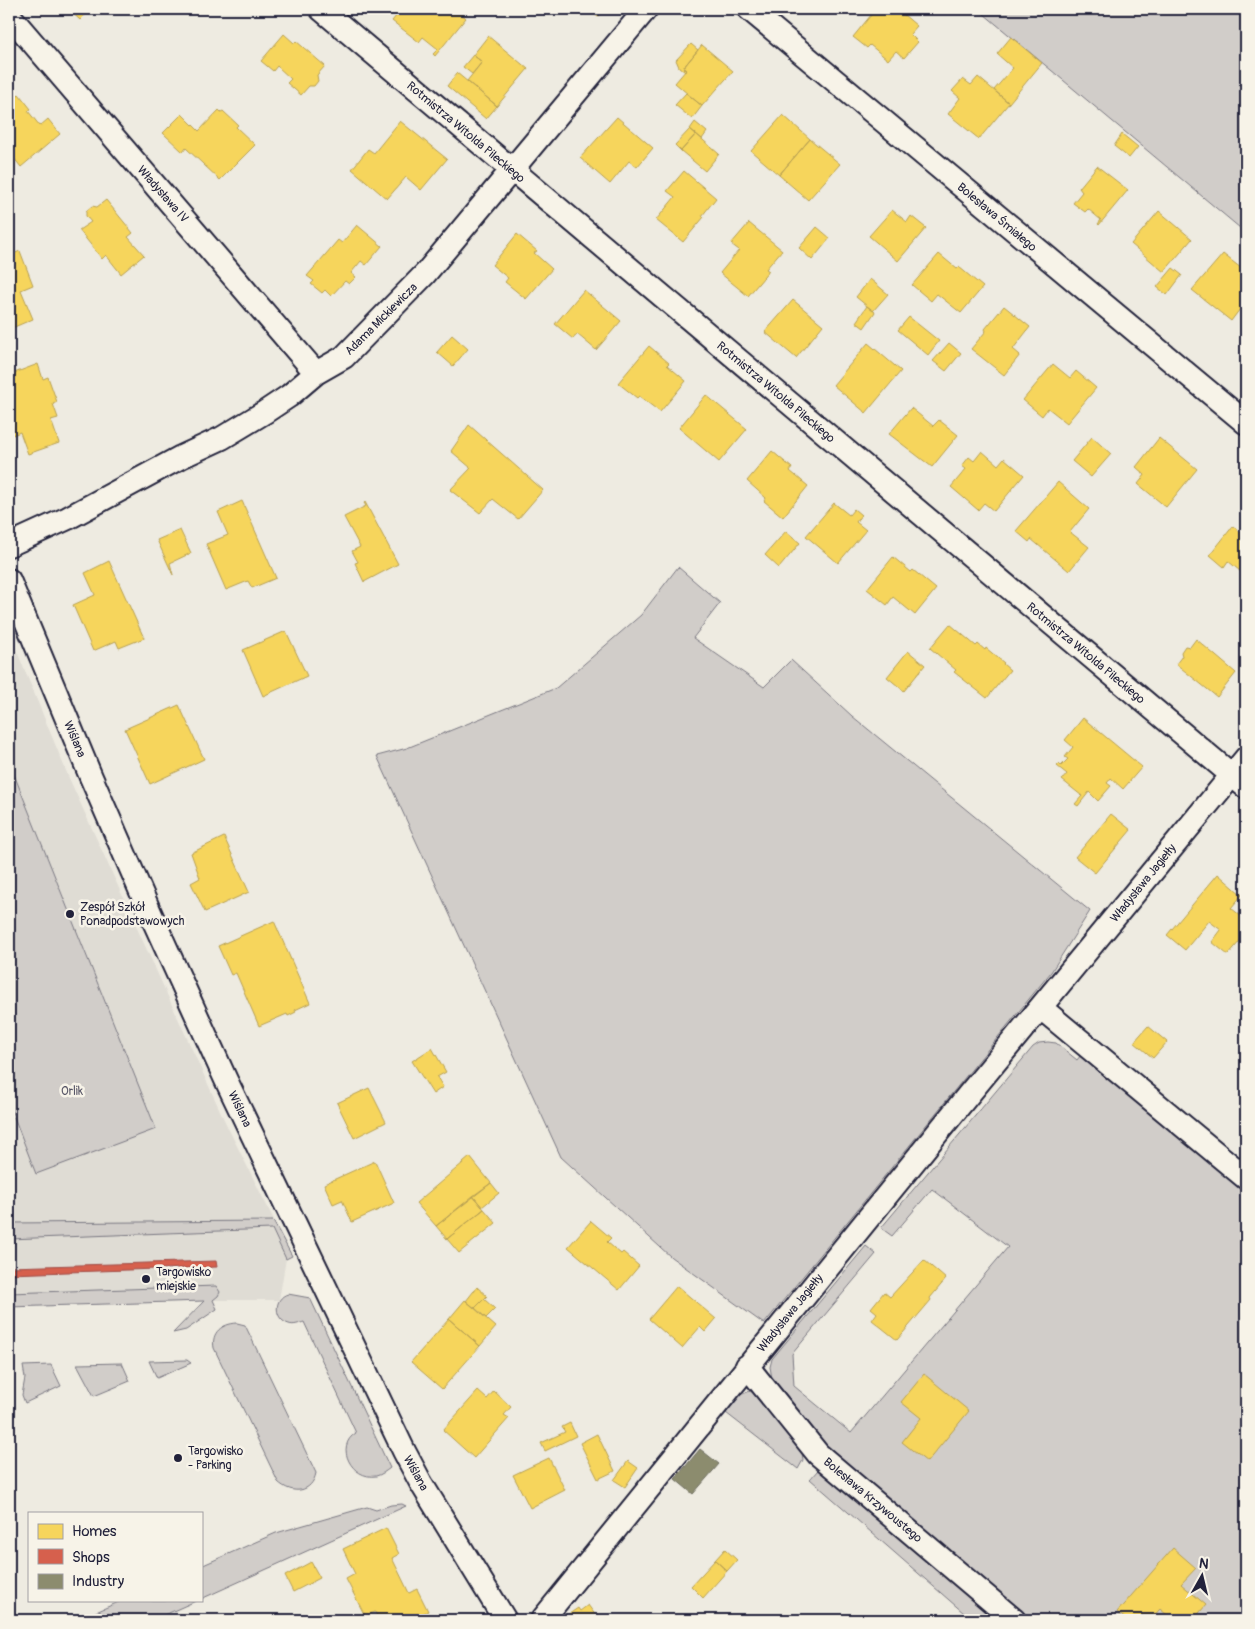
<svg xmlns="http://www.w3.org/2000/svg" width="1255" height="1629" font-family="Pangolin,sans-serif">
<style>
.built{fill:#dfdcd4}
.green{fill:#d1cdc9;stroke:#7a7882}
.homes{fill:#f6d55c;stroke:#b69f52}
.shops{fill:#d6604d;stroke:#a04d48}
.industry{fill:#8c8c6e;stroke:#6c6c5f}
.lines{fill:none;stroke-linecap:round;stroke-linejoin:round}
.street-casing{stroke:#22223b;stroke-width:26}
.street{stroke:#f7f3e8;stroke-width:22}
.poi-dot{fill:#22223b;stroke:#f7f3e8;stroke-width:2}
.labels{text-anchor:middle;stroke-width:5;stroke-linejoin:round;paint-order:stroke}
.street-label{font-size:12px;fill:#22223b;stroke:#f7f3e8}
.poi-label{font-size:12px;fill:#22223b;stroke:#f7f3e8;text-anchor:start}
.park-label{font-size:12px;fill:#575566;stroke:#f7f3e8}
</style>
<rect width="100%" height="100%" fill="#eeebe1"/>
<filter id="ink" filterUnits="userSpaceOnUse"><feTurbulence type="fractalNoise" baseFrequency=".02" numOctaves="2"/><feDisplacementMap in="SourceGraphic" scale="10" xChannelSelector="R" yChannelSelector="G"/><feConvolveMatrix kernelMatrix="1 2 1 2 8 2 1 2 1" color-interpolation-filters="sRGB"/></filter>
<g filter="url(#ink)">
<path class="built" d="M 9,632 L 69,778 L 171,1003 L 228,1128 L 292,1256 L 286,1259 L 279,1300 L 213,1300 L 217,1309 L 186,1330 L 173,1333 L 204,1301 L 9,1307 Z"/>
<path class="green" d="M 978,9 L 1246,9 L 1246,233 Z
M 678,567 L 720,603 L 693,638 L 764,687 L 791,660 L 852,716 L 1090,911 L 1051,972 L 764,1324 L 671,1257 L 561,1157 L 377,756 L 407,748 L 556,688 L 641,615 Z
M 9,762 L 156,1129 L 36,1174 L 9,1104 Z
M 1048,1042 L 1056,1043 L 1077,1060 L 1081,1055 L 1246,1193 L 1246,1620 L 1029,1620 L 837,1458 L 773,1384 L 770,1367 L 772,1359 L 866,1246 L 876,1254 L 792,1354 L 794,1386 L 851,1433 L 1008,1247 L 932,1189 L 892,1236 L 881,1228 L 1033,1047 L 1039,1043 Z
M 273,1221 L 292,1256 L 286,1259 L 272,1229 L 9,1239 L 9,1223 Z
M 216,1286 L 220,1292 L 218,1296 L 213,1300 L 217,1309 L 186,1330 L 173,1333 L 204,1301 L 9,1307 L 9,1293 Z
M 288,1294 L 310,1298 L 390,1468 C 386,1471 381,1475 376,1476 C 352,1480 334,1446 356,1433 L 304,1322 C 300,1323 294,1326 289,1324 C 274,1320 273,1298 288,1294 Z
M 237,1323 L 245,1325 L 316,1473 C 312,1493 292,1495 278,1482 L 214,1348 C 211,1332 222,1324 237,1323 Z
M 187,1360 L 191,1363 L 157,1378 L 149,1361 Z
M 122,1363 L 130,1381 L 94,1396 L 77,1364 Z
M 51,1365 L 61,1386 L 25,1403 L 22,1395 L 25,1378 L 23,1366 Z
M 750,1391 L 761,1397 L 801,1445 L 803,1460 L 798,1469 L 726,1413 L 740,1395 Z
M 818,1470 L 825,1471 L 1000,1620 L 972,1620 L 810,1479 Z
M 402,1504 L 406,1506 L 201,1599 L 201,1566 L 276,1533 L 367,1507 L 376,1510 L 391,1505 Z
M 123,1600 L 198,1600 L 153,1620 L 78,1620 Z"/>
<path class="homes" d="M 68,9 L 94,9 L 92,11 L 90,10 L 80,20 Z
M 402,9 L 456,9 L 466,18 L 435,56 L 433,54 L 438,49 L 423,37 L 419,42 L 392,21 Z
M 589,9 L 605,9 L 598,17 Z
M 876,9 L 897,9 L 917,26 L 910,34 L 918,42 L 904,58 L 896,51 L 888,60 L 870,45 L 867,48 L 853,37 Z
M 284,34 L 294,43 L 296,41 L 325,66 L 317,75 L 318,81 L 314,86 L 309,86 L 301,95 L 287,83 L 291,79 L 277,66 L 273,71 L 261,61 Z
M 488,36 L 528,69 L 497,106 L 467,81 L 482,62 L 473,55 Z
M 1011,37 L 1042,63 L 1009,103 L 994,90 L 1013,68 L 997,54 Z
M 691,44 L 698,50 L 683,68 L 686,70 L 685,72 L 679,67 L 676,60 Z
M 702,45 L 733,71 L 702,106 L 675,83 L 686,70 L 683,68 Z
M 473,55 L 482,62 L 472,74 L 463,67 Z
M 457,73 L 497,106 L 486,119 L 447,86 Z
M 978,77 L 1009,103 L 979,139 L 948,114 L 960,98 L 952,91 L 963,79 L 971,85 Z
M 686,93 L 702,106 L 692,119 L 675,105 Z
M 19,94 L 31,109 L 28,111 L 40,126 L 48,119 L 60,134 L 21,167 L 9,152 L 9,103 Z
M 219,110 L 221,112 L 223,111 L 238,125 L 236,127 L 255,145 L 220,180 L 186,148 L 183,152 L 163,133 L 182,114 L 199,131 Z
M 783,115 L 810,139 L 779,175 L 751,151 Z
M 617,117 L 653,148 L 637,167 L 629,161 L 610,184 L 580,158 Z
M 400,121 L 447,159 L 421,190 L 406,177 L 387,199 L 352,169 L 368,149 L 374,153 Z
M 695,122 L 707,132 L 702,139 L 690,129 Z
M 690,129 L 696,134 L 681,151 L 675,145 Z
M 696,134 L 719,154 L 705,171 L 681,151 Z
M 1122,134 L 1138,147 L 1129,158 L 1114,146 Z
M 810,139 L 840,164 L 808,200 L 779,175 Z
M 1097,166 L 1128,190 L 1099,225 L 1098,224 L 1101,220 L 1088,209 L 1085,212 L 1073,203 L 1082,192 L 1079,188 Z
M 684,171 L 716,198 L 702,216 L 704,217 L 683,242 L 656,220 L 675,197 L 667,191 Z
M 106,200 L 133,233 L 128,237 L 144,255 L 121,274 L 106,255 L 102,259 L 79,230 L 91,222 L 86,216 L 86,211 L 92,206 L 97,207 Z
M 892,210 L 907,222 L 911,216 L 926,228 L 898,261 L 869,236 Z
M 1159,211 L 1192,239 L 1164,272 L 1131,244 Z
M 749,223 L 782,250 L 766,269 L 769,271 L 748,296 L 720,273 L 739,250 L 731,244 Z
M 357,225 L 382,246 L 366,265 L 361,261 L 351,273 L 356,277 L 349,284 L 345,281 L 331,296 L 325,290 L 322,293 L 311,284 L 314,281 L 307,276 L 338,240 L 342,243 Z
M 817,227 L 830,238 L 812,260 L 799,248 Z
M 517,234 L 537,251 L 534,253 L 552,269 L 526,299 L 505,282 L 508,278 L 492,265 Z
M 20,251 L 33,285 L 21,290 L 33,319 L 12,328 L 9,321 L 9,256 Z
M 939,254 L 957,269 L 959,267 L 983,287 L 961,313 L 937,294 L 931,301 L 912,285 Z
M 1223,254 L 1246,272 L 1246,282 L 1243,286 L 1246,288 L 1246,301 L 1231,321 L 1192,290 Z
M 1173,268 L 1182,275 L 1167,295 L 1157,287 Z
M 870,279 L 888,294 L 873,311 L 856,297 Z
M 584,290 L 621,321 L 596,350 L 577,334 L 573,339 L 555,324 Z
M 793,300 L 823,325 L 796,358 L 765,332 Z
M 867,306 L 875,312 L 864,328 L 856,322 Z
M 1004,306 L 1030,327 L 1013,349 L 1020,355 L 1004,375 L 971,349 L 986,331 L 985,329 Z
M 909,317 L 939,341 L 928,355 L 898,330 Z
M 452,335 L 468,349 L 453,366 L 437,352 Z
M 868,343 L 901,371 L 866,413 L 833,385 Z
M 949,343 L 961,353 L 946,371 L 933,361 Z
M 649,346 L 669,363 L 667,365 L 686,381 L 660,412 L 639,396 L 637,398 L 618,383 Z
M 38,364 L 43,379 L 48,377 L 57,402 L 53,404 L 58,418 L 51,420 L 59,443 L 28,454 L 20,432 L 13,435 L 9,423 L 9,375 Z
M 1053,364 L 1070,378 L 1076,371 L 1096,388 L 1067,423 L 1048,408 L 1042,416 L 1023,400 Z
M 706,395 L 747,429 L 719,462 L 679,428 Z
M 911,408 L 933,426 L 939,420 L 958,435 L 932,467 L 889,434 Z
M 469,425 L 543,490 L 518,519 L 493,499 L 480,513 L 450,490 L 471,468 L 451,451 Z
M 1092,437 L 1111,454 L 1091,477 L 1072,461 Z
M 1159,438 L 1197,469 L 1166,507 L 1138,484 L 1145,475 L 1136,467 Z
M 772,451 L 792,468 L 790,471 L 808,486 L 783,517 L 764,501 L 766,498 L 747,481 Z
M 982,451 L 998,465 L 1004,458 L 1024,475 L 994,511 L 984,503 L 978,510 L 951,487 L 966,469 L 962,466 L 969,457 L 974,461 Z
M 1058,482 L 1089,509 L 1070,532 L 1089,547 L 1069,571 L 1031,539 L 1029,542 L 1016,531 Z
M 242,501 L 276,578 L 252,588 L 248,581 L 226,590 L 206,544 L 228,535 L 218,512 Z
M 365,502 L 398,564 L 364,582 L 355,563 L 358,562 L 352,551 L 360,547 L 344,517 L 366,506 L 364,503 Z
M 834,503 L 849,515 L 854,509 L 861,515 L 856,522 L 866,530 L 838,563 L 806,536 Z
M 1233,526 L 1246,537 L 1246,576 L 1228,561 L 1224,567 L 1210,555 Z
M 180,530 L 191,553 L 170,563 L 173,575 L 157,540 Z
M 786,531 L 800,543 L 779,568 L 765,555 Z
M 893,557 L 911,572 L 913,570 L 936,589 L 915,615 L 893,597 L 887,605 L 867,589 Z
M 109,561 L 144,638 L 119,648 L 116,641 L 93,651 L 73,605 L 95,595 L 85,573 Z
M 950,624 L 976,646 L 978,644 L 985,650 L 986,648 L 1004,663 L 1003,664 L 1010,670 L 987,698 L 954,672 L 956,670 L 930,648 Z
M 286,631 L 307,676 L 263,696 L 243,650 Z
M 1196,639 L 1236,673 L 1217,697 L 1176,664 L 1182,656 L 1181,652 L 1185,646 L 1190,647 Z
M 908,651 L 925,665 L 904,691 L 887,677 Z
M 179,705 L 204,759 L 150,784 L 125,729 Z
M 1083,718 L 1142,767 L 1123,789 L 1111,778 L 1107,783 L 1111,786 L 1098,801 L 1089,792 L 1078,806 L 1075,804 L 1082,796 L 1062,780 L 1067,774 L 1057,766 L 1059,764 L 1061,766 L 1068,759 L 1065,757 L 1073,747 L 1065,740 Z
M 1111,814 L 1131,830 L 1095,873 L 1075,857 Z
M 224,837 L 249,892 L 205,912 L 191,883 L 200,878 L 191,853 Z
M 1218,874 L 1242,895 L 1231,908 L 1246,920 L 1246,934 L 1228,955 L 1212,942 L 1221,930 L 1209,921 L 1185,950 L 1167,935 Z
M 274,921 L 310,1003 L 295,1010 L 296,1012 L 288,1016 L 287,1014 L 259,1026 L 236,973 L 231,975 L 218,946 Z
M 1148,1026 L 1167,1042 L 1153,1058 L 1134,1042 Z
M 432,1048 L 446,1072 L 437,1077 L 443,1087 L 433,1094 L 412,1061 Z
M 369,1088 L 386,1122 L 354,1138 L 337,1103 Z
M 470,1157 L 491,1183 L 436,1226 L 416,1203 Z
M 375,1161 L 394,1203 L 352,1222 L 342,1200 L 333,1204 L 324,1184 Z
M 491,1183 L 499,1193 L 482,1207 L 473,1196 Z
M 473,1196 L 484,1209 L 447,1239 L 436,1226 Z
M 484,1209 L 496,1223 L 459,1253 L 447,1239 Z
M 591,1221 L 611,1238 L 607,1242 L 621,1254 L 623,1252 L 639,1266 L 619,1290 L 568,1247 Z
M 924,1260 L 946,1279 L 930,1298 L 931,1300 L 897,1340 L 872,1320 L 877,1313 L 871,1308 L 884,1292 L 890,1297 Z
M 677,1286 L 716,1319 L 705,1332 L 700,1327 L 682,1348 L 649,1319 Z
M 477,1287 L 487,1296 L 475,1308 L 466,1301 Z
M 484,1299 L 495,1309 L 486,1318 L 475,1308 Z
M 465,1300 L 496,1327 L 480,1346 L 449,1319 Z
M 449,1319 L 480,1346 L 442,1389 L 411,1362 Z
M 924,1374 L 969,1411 L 927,1462 L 902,1442 L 921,1418 L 901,1402 Z
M 478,1391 L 487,1399 L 494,1391 L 511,1407 L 504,1415 L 509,1418 L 474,1458 L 443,1430 Z
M 570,1423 L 576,1436 L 545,1451 L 541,1443 L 565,1432 L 562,1427 Z
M 597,1434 L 615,1471 L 598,1479 L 580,1443 Z
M 549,1458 L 565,1490 L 530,1508 L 513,1475 Z
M 628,1461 L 638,1468 L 625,1487 L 614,1480 Z
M 386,1528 L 399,1554 L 392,1558 L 409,1593 L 417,1589 L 428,1611 L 410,1620 L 379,1620 L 375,1612 L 365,1616 L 346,1579 L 355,1574 L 343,1549 Z
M 1173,1548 L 1196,1568 L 1181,1584 L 1206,1605 L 1193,1620 L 1173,1620 L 1160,1609 L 1150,1620 L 1127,1620 L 1117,1612 Z
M 725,1549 L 737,1560 L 727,1571 L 715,1560 Z
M 715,1560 L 727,1571 L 703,1598 L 691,1586 Z
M 311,1562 L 320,1578 L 293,1592 L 285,1576 Z
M 588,1605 L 599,1620 L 560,1620 L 578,1608 L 580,1611 Z"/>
<path class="shops" d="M 216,1261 L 217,1267 L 9,1274 L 9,1267 Z"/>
<path class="industry" d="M 700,1449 L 719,1464 L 693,1494 L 675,1479 Z"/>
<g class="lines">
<g class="street-casing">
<path id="street" d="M 321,9 L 1246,787
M 749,9 L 1246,423
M 9,15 L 316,373
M 9,545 L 68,518 L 181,457 L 222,438 L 265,412 L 289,396 L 316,373 L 344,357 L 425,274 L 646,9
M 9,580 L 91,777 L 152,917 L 226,1080 L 404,1451 L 421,1483 L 505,1620
M 1041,1008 L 1246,1178
M 747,1366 L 818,1454 L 1014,1620
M 542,1620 L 969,1094 L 1246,758"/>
</g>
<use href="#street" class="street"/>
</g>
</g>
<g class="poi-dot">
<circle cx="70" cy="914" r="5"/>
<circle cx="146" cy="1279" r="5"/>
<circle cx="178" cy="1458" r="5"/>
</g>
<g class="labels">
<g class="street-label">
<text transform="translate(466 132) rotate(40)" y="4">Rotmistrza Witolda Pileckiego</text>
<text transform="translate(163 194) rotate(49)" y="4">Władysława IV</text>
<text transform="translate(997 217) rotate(40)" y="4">Bolesława Śmiałego</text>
<text transform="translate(381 319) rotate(-45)" y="4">Adama Mickiewicza</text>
<text transform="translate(776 392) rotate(40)" y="4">Rotmistrza Witolda Pileckiego</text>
<text transform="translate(1086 653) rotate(40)" y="4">Rotmistrza Witolda Pileckiego</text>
<text transform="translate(75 739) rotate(67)" y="4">Wiślana</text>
<text transform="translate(1143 883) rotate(-51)" y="4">Władysława Jagiełły</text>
<text transform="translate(240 1109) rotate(64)" y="4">Wiślana</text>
<text transform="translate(790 1313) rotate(-51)" y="4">Władysława Jagiełły</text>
<text transform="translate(416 1473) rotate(61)" y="4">Wiślana</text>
<text transform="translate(873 1500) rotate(40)" y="4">Bolesława Krzywoustego</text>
</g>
<g class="poi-label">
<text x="80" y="911">Zespół Szkół<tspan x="80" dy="14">Ponadpodstawowych</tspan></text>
<text x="156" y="1276">Targowisko<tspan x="156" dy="14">miejskie</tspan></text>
<text x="188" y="1455">Targowisko<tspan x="188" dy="14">- Parking</tspan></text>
</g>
<g class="park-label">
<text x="72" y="1095">Orlik</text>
</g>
</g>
<rect width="1255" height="1629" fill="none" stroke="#f7f3e8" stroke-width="30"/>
<rect x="15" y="15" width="1225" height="1599" fill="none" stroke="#22223b" stroke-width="2" filter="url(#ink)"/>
<rect x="28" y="1512" width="175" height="90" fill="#f7f3e8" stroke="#a29fa3"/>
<rect x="38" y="1524" width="25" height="15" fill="#f6d55c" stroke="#a29fa3"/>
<text x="72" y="1536" font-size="15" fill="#22223b">Homes</text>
<rect x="38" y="1549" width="25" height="15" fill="#d6604d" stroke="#a29fa3"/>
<text x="72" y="1562" font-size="15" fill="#22223b">Shops</text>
<rect x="38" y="1574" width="25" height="15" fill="#8c8c6e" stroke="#a29fa3"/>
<text x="72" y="1586" font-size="15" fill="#22223b">Industry</text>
<g transform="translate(1202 1576) rotate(8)" stroke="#f7f3e8" stroke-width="4" paint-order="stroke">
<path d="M0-4L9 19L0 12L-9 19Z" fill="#22223b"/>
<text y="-8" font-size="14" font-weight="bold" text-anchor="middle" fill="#22223b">N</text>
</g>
</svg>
